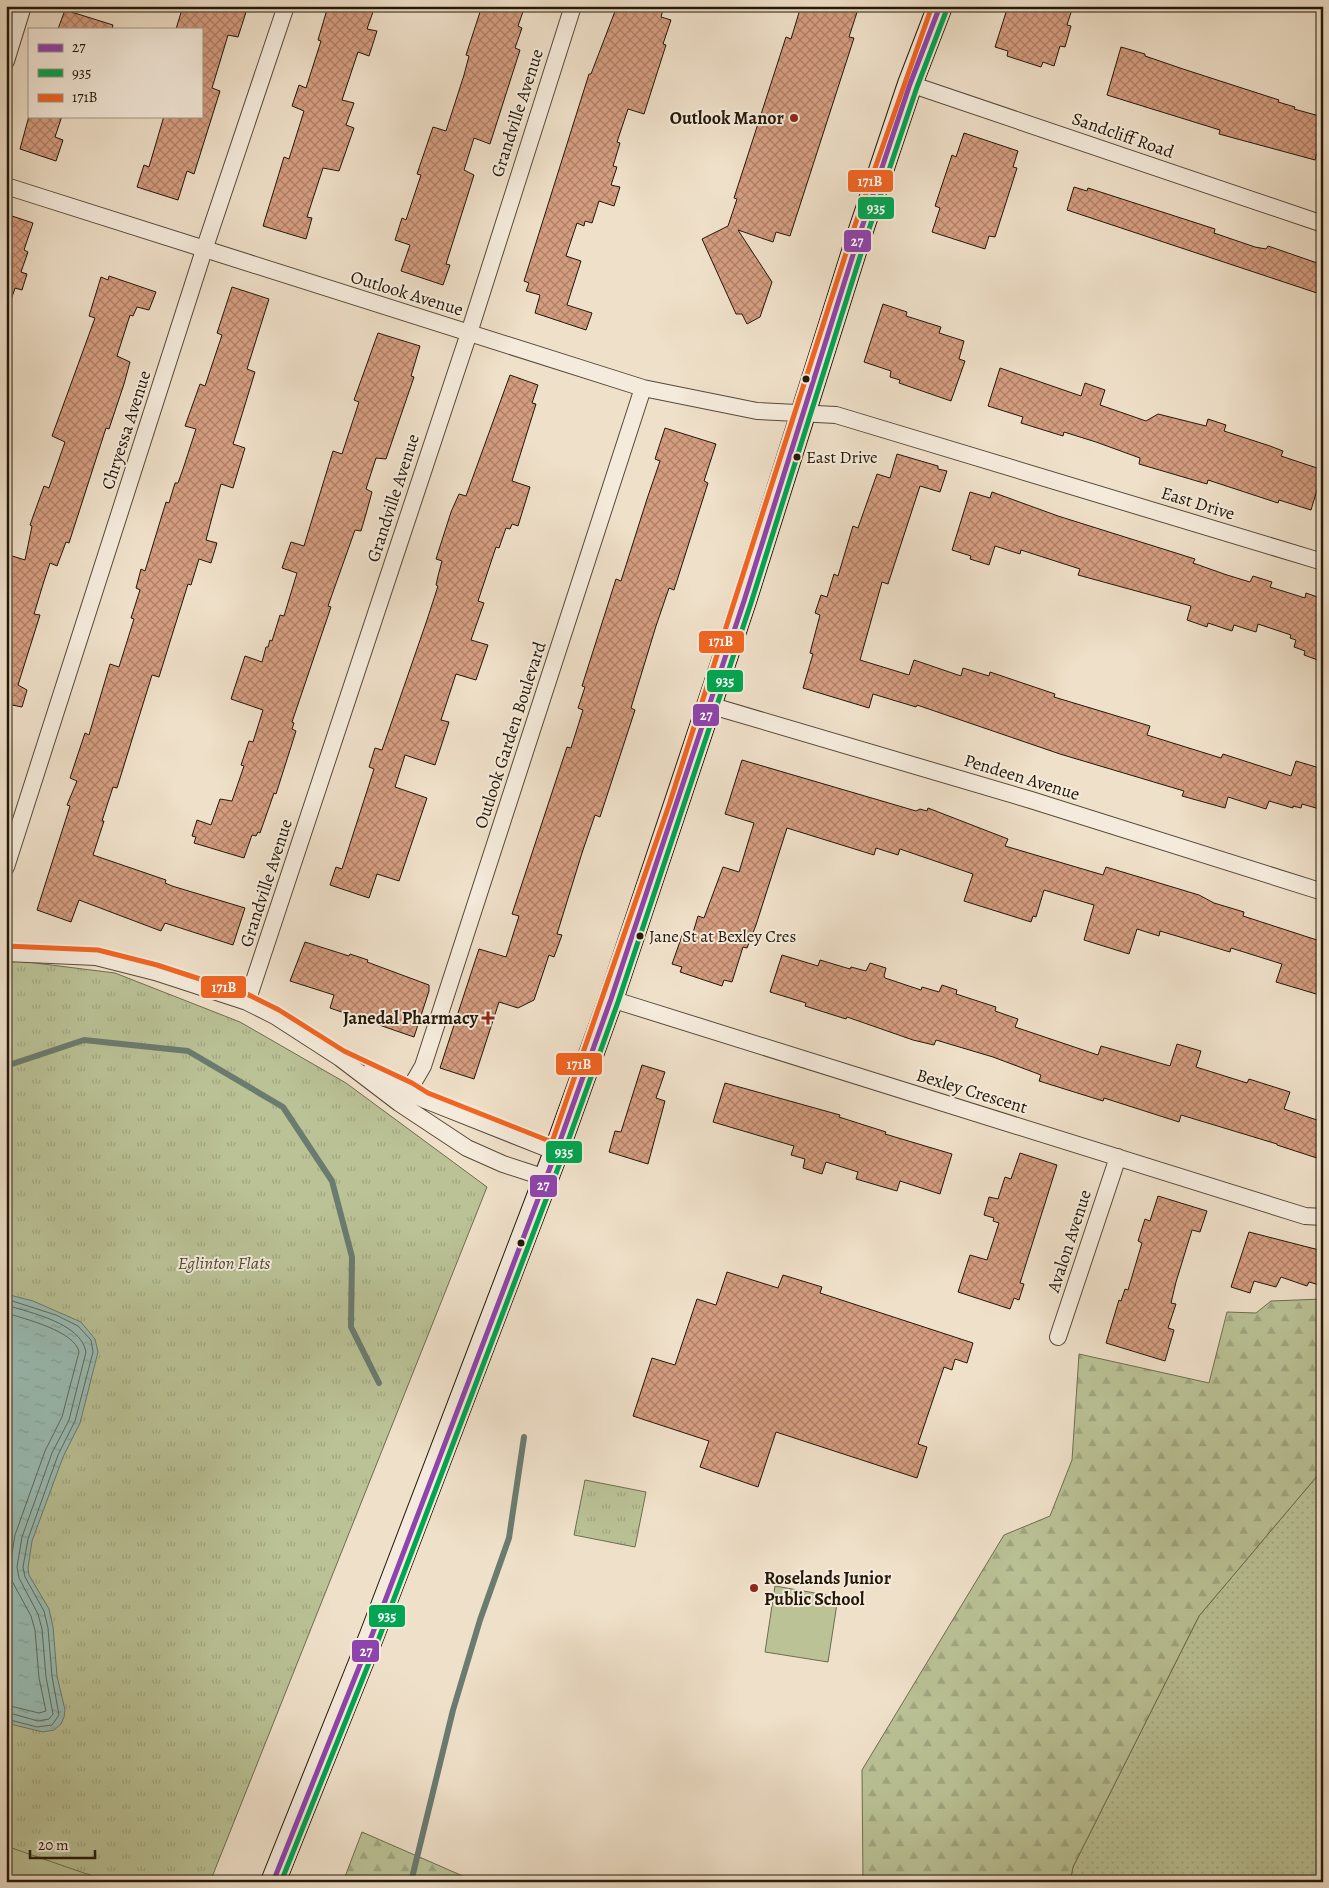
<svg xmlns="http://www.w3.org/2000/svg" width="1329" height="1888" font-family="Alegreya,serif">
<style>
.grass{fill:url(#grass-dots);stroke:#6e6d4f}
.forest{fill:url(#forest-firs);stroke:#6e6d4f}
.park{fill:url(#park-tufts);stroke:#6e6d4f}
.pitch{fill:#bac296;stroke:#6e6d4f}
.water{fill:url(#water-ripples);stroke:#6a7b70}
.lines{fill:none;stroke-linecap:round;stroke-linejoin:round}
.shore{stroke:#5e6a5e;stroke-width:1}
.stream{stroke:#6a7b70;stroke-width:6}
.building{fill:url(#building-cross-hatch);stroke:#231808}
.street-casing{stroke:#564a38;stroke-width:18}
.secondary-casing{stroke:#231808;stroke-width:26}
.street{stroke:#f5ebdc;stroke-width:16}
.secondary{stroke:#f5ebdc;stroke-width:24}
.bus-1-casing{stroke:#f5ebdc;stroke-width:9}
.bus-2-casing{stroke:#f5ebdc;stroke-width:9}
.bus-3-casing{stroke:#f5ebdc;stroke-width:9}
.bus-1{stroke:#8e44ad;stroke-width:5}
.bus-2{stroke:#00a651;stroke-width:5}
.bus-3{stroke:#f26522;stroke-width:5}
.poi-dot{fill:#8f2418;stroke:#f5ebdc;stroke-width:2}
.bus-dot{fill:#231808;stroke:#f5ebdc;stroke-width:2}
.labels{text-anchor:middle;stroke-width:4;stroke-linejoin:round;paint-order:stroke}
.bus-label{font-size:17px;fill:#231808;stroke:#f5ebdc;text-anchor:start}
.street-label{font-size:18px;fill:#231808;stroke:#f5ebdc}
.poi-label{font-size:18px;font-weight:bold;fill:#231808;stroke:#f5ebdc;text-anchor:end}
.park-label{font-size:18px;font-style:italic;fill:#504b33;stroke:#f5ebdc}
.line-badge{stroke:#f5ebdc;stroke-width:2}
.badge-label{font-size:14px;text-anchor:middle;font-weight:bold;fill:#fff}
</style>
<defs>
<pattern id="grass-dots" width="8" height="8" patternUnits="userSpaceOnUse" patternTransform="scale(1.25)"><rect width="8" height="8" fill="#bac296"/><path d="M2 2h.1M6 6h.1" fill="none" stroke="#a0a680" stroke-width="1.8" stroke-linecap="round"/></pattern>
<pattern id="forest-firs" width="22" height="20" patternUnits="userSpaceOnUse" patternTransform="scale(1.25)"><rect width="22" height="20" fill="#bac296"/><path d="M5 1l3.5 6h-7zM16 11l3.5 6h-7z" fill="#a0a680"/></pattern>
<pattern id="park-tufts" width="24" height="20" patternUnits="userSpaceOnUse" patternTransform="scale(1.25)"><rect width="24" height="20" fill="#bac296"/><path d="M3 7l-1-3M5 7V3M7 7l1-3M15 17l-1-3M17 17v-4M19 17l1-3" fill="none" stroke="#a0a680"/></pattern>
<pattern id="water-ripples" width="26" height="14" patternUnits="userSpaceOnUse" patternTransform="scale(1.25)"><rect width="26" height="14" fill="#9abdb5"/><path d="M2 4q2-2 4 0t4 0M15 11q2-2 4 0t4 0" fill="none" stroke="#84a29a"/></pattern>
<pattern id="building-cross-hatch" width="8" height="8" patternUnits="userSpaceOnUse" patternTransform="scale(1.25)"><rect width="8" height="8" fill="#d59d80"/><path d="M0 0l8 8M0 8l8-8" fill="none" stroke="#ac7f67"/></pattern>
</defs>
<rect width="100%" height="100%" fill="#efe0c9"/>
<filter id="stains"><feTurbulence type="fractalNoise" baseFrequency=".004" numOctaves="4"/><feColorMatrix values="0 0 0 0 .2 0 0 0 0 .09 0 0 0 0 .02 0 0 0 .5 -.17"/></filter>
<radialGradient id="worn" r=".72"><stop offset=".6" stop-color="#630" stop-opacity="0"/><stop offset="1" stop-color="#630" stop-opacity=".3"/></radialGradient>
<path class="grass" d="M 1323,1469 L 1323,1882 L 1070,1882 L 1073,1867 L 1199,1616 Z"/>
<path class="forest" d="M 1323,1299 L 1323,1469 L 1199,1616 L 1073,1867 L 1070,1882 L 863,1882 L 862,1770 L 1004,1535 L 1050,1516 L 1072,1460 L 1079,1354 L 1209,1383 L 1227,1312 L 1256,1313 L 1271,1301 Z
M 362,1832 L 472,1880 L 475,1882 L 343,1882 Z"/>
<path class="park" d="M 19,961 L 115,973 L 240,1022 L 346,1083 L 487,1187 L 210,1882 L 6,1882 L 6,963 Z
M 585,1480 L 646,1492 L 635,1547 L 574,1535 Z"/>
<path class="pitch" d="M 775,1586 L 838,1597 L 828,1662 L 765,1652 Z
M 6,1846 L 110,1882 L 6,1882 Z"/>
<path class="water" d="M 6,1294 L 33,1301 L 81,1322 L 95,1339 L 98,1352 L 80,1423 L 63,1457 L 32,1541 L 28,1568 L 29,1575 L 49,1609 L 53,1627 L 57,1676 L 65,1710 L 64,1717 L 61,1724 L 54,1730 L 43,1732 L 6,1723 Z"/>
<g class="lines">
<path class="shore" d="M 6,1299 L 56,1315 L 78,1326 L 91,1340 L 93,1352 L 75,1421 L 58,1455 L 28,1539 L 23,1567 L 25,1577 L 44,1611 L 48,1628 L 52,1676 L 59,1715 L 52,1725 L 37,1727 L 6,1719
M 6,1305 C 31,1313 81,1323 86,1352 L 69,1420 L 52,1453 L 22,1537 L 17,1567 L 19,1578 L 38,1614 L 42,1629 L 46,1677 L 53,1714 L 49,1719 L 38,1721 L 6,1712
M 6,1313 C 25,1319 75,1331 79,1352 L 62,1417 L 45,1451 L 15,1535 L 10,1566 L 12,1581 L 31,1616 L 35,1630 L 39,1678 L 46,1711 L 39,1713 L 6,1705"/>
<path class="stream" d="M 6,1066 L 84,1040 L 188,1051 L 283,1107 L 332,1181 L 352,1257 L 351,1327 L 379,1383
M 411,1882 L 453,1710 L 480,1620 L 509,1538 L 524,1437"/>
</g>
<path class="building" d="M 183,6 L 248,6 L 238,37 L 228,35 L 212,88 L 220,91 L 194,174 L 187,171 L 178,200 L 137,187 L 144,165 L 149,167 L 164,116 L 201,116 L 201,29 L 176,29 Z
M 328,6 L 375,6 L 367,29 L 377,31 L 369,56 L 358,52 L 342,100 L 354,103 L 346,125 L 354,128 L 339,171 L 323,168 L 307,217 L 312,218 L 306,239 L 263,226 L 284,157 L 289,159 L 304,111 L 292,106 L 299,85 L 306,88 L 321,41 L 318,40 Z
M 482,6 L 525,6 L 518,26 L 522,28 L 515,48 L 520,50 L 490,144 L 474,138 L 464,170 L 474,175 L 446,264 L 450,265 L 443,285 L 401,271 L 410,245 L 395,240 L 402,218 L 406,220 L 421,175 L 417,174 L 433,127 L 446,131 L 464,75 L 469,56 L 466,55 Z
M 617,6 L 664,6 L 661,17 L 671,20 L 663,44 L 666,45 L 644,114 L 628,109 L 617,142 L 620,143 L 613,166 L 617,167 L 611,185 L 620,187 L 614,206 L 599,201 L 592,223 L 585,221 L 584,226 L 577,223 L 566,256 L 581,261 L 567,305 L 592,313 L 586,330 L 535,313 L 540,295 L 526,291 L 529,283 L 524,281 L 589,74 L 591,74 Z
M 801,6 L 859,6 L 849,37 L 854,38 L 790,236 L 776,232 L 773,242 L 738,230 L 772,282 L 760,317 L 747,324 L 742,314 L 736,314 L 702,239 L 728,226 L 737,199 L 734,198 L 786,37 L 791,39 Z
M 1008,6 L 1073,6 L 1067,25 L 1071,26 L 1065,47 L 1060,46 L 1054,66 L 1043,62 L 1041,67 L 1007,56 L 1008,51 L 995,47 Z
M 65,10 L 113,25 L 112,29 L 58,29 Z
M 1121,47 L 1145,54 L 1145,56 L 1183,69 L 1279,100 L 1278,102 L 1295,107 L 1294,109 L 1323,117 L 1323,133 L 1315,160 L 1219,134 L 1220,130 L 1107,95 Z
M 29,116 L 62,116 L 55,137 L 63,140 L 56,161 L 20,149 Z
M 964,133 L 1018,151 L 1013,167 L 1017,168 L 995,237 L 989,236 L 985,249 L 932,232 L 940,208 L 935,206 L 952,155 L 956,157 Z
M 1074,187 L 1087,191 L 1088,188 L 1215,229 L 1214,233 L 1255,247 L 1266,249 L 1268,246 L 1323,265 L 1323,295 L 1067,210 Z
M 6,214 L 33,223 L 24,250 L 28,252 L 21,272 L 27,274 L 22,290 L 15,288 L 9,306 L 6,306 Z
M 109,276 L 156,292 L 149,310 L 137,307 L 133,316 L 130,315 L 117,356 L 130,362 L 124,384 L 109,429 L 106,428 L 69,543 L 66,542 L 57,566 L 50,563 L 44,581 L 34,614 L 40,615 L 18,685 L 27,690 L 22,707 L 12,705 L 10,710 L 6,710 L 6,554 L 25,560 L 32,526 L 30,525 L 44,486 L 49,488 L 65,442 L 52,436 L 95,318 L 89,316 L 101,277 L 108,280 Z
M 232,287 L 269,299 L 247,369 L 255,372 L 233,444 L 245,448 L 233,488 L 221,484 L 206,540 L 217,543 L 211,563 L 199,559 L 191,585 L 188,584 L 159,677 L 152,675 L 117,788 L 113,787 L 102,821 L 104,821 L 93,855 L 166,880 L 165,883 L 172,886 L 245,908 L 233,945 L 165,923 L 161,931 L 79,900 L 71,922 L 37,910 L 70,806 L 67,805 L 77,781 L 70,778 L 85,733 L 89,735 L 110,664 L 119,667 L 134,619 L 131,618 L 140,590 L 136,588 L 141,569 L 145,571 L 166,502 L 169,503 L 175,483 L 178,483 L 183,469 L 196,429 L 185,426 L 200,384 L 205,386 L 222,335 L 217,333 Z
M 883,304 L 907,312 L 906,316 L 941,327 L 939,333 L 964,341 L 959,359 L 965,361 L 951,401 L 899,383 L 900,380 L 890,377 L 891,371 L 864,362 Z
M 378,333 L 420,346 L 411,376 L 414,377 L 386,459 L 376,458 L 366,489 L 372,492 L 366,514 L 361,531 L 355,530 L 328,606 L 331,607 L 292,722 L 294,723 L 292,729 L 296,731 L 276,794 L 274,793 L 260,833 L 258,832 L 256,836 L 252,835 L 244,858 L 194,843 L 196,837 L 192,836 L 197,820 L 211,825 L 220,799 L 232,801 L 244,766 L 241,765 L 249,741 L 253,742 L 263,710 L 231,699 L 245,656 L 262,662 L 266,647 L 268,647 L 270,640 L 272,641 L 280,615 L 284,616 L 297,573 L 282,568 L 291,542 L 304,546 L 333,451 L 342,454 L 359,402 L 354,400 Z
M 1000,368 L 1081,396 L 1085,383 L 1105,390 L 1100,405 L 1146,421 L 1158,414 L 1206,426 L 1208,419 L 1226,425 L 1224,431 L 1270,446 L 1283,451 L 1281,456 L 1323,470 L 1311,510 L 1279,500 L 1278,503 L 1208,480 L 1207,484 L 1139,464 L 1140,458 L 1096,442 L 1064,432 L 1063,436 L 1021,423 L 1023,417 L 988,406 Z
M 510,375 L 538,385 L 532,403 L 536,404 L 512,481 L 530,487 L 518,526 L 512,524 L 510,529 L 506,528 L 499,548 L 496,547 L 478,601 L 484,603 L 471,640 L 488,645 L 476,680 L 456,674 L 441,720 L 449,722 L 435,765 L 405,755 L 395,787 L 427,798 L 399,881 L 377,874 L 369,898 L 330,885 L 336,867 L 342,869 L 374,769 L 369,767 L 375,748 L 382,750 L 427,620 L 438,586 L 436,585 L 438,576 L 442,561 L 436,559 L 451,512 L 459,494 L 466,496 Z
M 665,428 L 716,444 L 704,481 L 708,483 L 674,590 L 669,588 L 656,626 L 631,708 L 635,710 L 600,817 L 595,815 L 582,853 L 557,934 L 562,935 L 554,957 L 549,955 L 534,1000 L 518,1008 L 499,1002 L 474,1079 L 440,1068 L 479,949 L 506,957 L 519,916 L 512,914 L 567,747 L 571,748 L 583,710 L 578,708 L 585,687 L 582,686 L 616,579 L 621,581 L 647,499 L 660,461 L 655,459 Z
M 897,454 L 938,466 L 938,469 L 947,471 L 940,492 L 920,486 L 888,584 L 882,582 L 860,660 L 909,675 L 914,660 L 961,676 L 963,668 L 989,676 L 990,672 L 1055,694 L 1054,697 L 1150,726 L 1147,735 L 1221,758 L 1223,754 L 1291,776 L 1296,761 L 1323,769 L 1323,810 L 1302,804 L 1301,808 L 1293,806 L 1293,808 L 1269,801 L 1266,809 L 1228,797 L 1225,808 L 1182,796 L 1184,791 L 1060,754 L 917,705 L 916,707 L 873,694 L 869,708 L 803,688 L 813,654 L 810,653 L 820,615 L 815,613 L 821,595 L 827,597 L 834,574 L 838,576 L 853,526 L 858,528 L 877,474 L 890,478 Z
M 970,492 L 990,498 L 992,492 L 1058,516 L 1195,559 L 1193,563 L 1227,575 L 1250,582 L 1253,576 L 1272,582 L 1270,587 L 1305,598 L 1306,593 L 1323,599 L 1323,662 L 1304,655 L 1305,651 L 1294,647 L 1296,640 L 1290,638 L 1291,635 L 1258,624 L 1256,632 L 1234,625 L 1232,631 L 1208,623 L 1207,627 L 1187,620 L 1191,606 L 1078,575 L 1080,569 L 1021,550 L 1020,554 L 995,546 L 989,565 L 970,559 L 971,556 L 952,550 Z
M 742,760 L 916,811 L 920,809 L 927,811 L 928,808 L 1008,839 L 1005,846 L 1103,875 L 1106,867 L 1199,895 L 1214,903 L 1244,912 L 1243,916 L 1323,942 L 1323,996 L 1276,982 L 1282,964 L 1231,948 L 1230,952 L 1160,931 L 1159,936 L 1137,929 L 1129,954 L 1084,940 L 1094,905 L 1044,890 L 1036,917 L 1033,916 L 1031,922 L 964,901 L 973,874 L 900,849 L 898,855 L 876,848 L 874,855 L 787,828 L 756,925 L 747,948 L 743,947 L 732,982 L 724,980 L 722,986 L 680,972 L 682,967 L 672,964 L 683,933 L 692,936 L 698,916 L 704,918 L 723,867 L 739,872 L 754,823 L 725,814 Z
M 305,942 L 349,956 L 350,954 L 368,960 L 367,962 L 429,985 L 429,991 L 414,1037 L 330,1008 L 334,995 L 290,981 Z
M 782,955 L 818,966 L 820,960 L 850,969 L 851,967 L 866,971 L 870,963 L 886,968 L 884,976 L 885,978 L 921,990 L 922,987 L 939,992 L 942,985 L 957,990 L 956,994 L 996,1007 L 995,1011 L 1018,1019 L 1015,1027 L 1098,1055 L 1101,1046 L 1170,1066 L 1177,1044 L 1201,1051 L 1196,1067 L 1247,1083 L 1249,1079 L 1290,1092 L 1284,1109 L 1323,1122 L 1323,1160 L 1277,1145 L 1277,1144 L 1181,1115 L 1179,1122 L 1104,1098 L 1103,1101 L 1039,1081 L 1041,1075 L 993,1057 L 936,1040 L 934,1045 L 913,1040 L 847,1017 L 846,1019 L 805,1006 L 806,1003 L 770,992 Z
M 642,1065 L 665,1072 L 656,1098 L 665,1101 L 648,1164 L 609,1152 L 615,1131 L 621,1132 Z
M 725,1083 L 840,1115 L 839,1117 L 886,1132 L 885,1134 L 952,1154 L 940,1194 L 900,1181 L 897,1191 L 856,1179 L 858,1172 L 826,1162 L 822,1174 L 803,1168 L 805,1159 L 791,1155 L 794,1146 L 713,1122 Z
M 1020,1153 L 1057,1165 L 1020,1283 L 1024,1284 L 1019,1300 L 1014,1298 L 1010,1309 L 958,1292 L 970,1255 L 987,1260 L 999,1223 L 993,1221 L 994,1218 L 984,1215 L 989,1197 L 998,1199 L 1005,1177 L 1011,1179 Z
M 1158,1196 L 1207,1211 L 1200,1232 L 1192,1230 L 1176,1282 L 1171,1303 L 1176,1304 L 1168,1328 L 1174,1330 L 1165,1361 L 1106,1343 L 1119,1300 L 1121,1301 L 1125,1289 L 1128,1290 L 1142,1243 L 1138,1241 L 1145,1219 L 1150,1221 Z
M 1249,1232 L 1323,1251 L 1323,1286 L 1309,1282 L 1307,1286 L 1281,1277 L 1276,1287 L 1254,1281 L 1250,1293 L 1231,1287 Z
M 727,1272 L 778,1288 L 783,1275 L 822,1287 L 820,1293 L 973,1343 L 967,1363 L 955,1359 L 952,1370 L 944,1367 L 918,1444 L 927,1447 L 917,1478 L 776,1432 L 758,1487 L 700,1467 L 709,1441 L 633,1416 L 652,1358 L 675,1365 L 697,1299 L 716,1305 Z"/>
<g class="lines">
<g class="street-casing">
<path id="street" d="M 6,61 L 23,6
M 910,84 L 1323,224
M 6,186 L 643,388 L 757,411 L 836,415 L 1323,562
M 709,705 L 1031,800 L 1323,892
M 6,867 L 204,250 L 286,6
M 6,953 L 96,957 L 155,972 L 247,1002 L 275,1016 L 340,1058 L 399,1103 L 467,1148 L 503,1164 L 546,1178
M 611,999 L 1305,1216 L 1323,1217
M 247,1002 L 469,333 L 573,6
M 370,1072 L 425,1100 L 556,1152
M 409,1090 L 423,1066 L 643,388
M 1058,1337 L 1118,1157"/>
</g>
<g class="secondary-casing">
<path id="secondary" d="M 273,1882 L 372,1635 L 556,1152 L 611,999 L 744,601 L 858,239 L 910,84 L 940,6"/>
</g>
<use href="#street" class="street"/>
<use href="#secondary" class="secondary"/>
<g class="bus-1-casing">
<path id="bus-1" d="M 273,1882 L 372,1635 L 556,1152 L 611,999 L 744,601 L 858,239 L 910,84 L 940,6"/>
</g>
<g class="bus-2-casing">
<path id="bus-2" d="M 281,1882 L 379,1638 L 563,1155 L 618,1002 L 751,603 L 865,241 L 917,87 L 947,9"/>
</g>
<g class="bus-3-casing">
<path id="bus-3" d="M 6,946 L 98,950 L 157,965 L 249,995 L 279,1010 L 344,1051 L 412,1083 L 428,1093 L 552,1142 L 669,805 L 855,225 L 932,6"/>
</g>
<use href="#bus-1" class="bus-1"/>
<use href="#bus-2" class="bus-2"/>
<use href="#bus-3" class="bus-3"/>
</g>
<g class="poi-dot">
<circle cx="794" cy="118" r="5"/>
<path d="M485.5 1010.5h5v5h5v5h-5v5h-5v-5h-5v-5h5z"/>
<circle cx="754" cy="1588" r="5"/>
</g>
<g class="bus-dot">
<circle cx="806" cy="379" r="4.5"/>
<circle cx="797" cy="457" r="4.5"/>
<circle cx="640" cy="936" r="4.5"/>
<circle cx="521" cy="1243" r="4.5"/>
</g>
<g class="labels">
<g class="bus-label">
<text x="806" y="463">East Drive</text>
<text x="649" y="942">Jane St at Bexley Cres</text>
</g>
<g class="street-label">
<text transform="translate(517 113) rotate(-72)" y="6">Grandville Avenue</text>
<text transform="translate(1123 135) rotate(19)" y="6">Sandcliff Road</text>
<text transform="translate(407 293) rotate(17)" y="6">Outlook Avenue</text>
<text transform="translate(126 430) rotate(-72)" y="6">Chryessa Avenue</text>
<text transform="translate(393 498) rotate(-72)" y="6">Grandville Avenue</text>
<text transform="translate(1198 503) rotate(17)" y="6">East Drive</text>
<text transform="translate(510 735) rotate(-72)" y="6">Outlook Garden Boulevard</text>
<text transform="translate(1022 777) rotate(17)" y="6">Pendeen Avenue</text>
<text transform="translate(266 883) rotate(-72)" y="6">Grandville Avenue</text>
<text transform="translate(972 1091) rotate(17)" y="6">Bexley Crescent</text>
<text transform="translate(1069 1241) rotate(-72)" y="6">Avalon Avenue</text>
</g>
<g class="poi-label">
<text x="784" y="124">Outlook Manor</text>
<text x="478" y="1024">Janedal Pharmacy</text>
<text x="764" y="1584" text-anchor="start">Roselands Junior<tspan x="764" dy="21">Public School</tspan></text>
</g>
<g class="park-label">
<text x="224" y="1269">Eglinton Flats</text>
</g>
</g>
<g class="line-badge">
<rect x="847" y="169" width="47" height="24" rx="5" fill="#f26522"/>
<rect x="857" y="196" width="38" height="24" rx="5" fill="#00a651"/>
<rect x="843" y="229" width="29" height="24" rx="5" fill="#8e44ad"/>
<rect x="698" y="630" width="47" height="24" rx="5" fill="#f26522"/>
<rect x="706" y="669" width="38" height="24" rx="5" fill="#00a651"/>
<rect x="692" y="703" width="28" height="24" rx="5" fill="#8e44ad"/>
<rect x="200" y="975" width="47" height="24" rx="5" fill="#f26522"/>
<rect x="555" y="1052" width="48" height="24" rx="5" fill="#f26522"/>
<rect x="545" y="1140" width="38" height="24" rx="5" fill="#00a651"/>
<rect x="529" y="1174" width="29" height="24" rx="5" fill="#8e44ad"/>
<rect x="368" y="1604" width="38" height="24" rx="5" fill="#00a651"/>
<rect x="351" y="1639" width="29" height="24" rx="5" fill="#8e44ad"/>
</g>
<g class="badge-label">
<text x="870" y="186">171B</text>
<text x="876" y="213">935</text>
<text x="857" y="246">27</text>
<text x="721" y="646">171B</text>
<text x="725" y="686">935</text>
<text x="706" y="720">27</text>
<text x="224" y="992">171B</text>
<text x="579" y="1069">171B</text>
<text x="564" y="1157">935</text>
<text x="543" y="1190">27</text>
<text x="387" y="1621">935</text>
<text x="366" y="1656">27</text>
</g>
<rect width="1329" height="1888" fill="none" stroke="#efe0c9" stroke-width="25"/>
<rect x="8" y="8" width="1314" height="1873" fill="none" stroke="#231808" stroke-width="2.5"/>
<rect x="12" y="12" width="1304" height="1863" fill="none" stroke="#231808"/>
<rect x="28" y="28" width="175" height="90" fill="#f5ebdc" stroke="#a19787"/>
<rect x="38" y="44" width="25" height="8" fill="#8e44ad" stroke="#a19787"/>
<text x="72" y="52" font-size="15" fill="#231808">27</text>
<rect x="38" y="69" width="25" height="8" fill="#00a651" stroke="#a19787"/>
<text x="72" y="78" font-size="15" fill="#231808">935</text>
<rect x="38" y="94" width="25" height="8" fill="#f26522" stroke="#a19787"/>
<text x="72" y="102" font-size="15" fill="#231808">171B</text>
<path d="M30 1850v8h65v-8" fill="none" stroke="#231808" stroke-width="2.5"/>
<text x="38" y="1850" font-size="15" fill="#231808" stroke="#f5ebdc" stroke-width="4" paint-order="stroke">20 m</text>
<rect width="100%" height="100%" filter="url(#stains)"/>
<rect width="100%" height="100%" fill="url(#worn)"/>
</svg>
